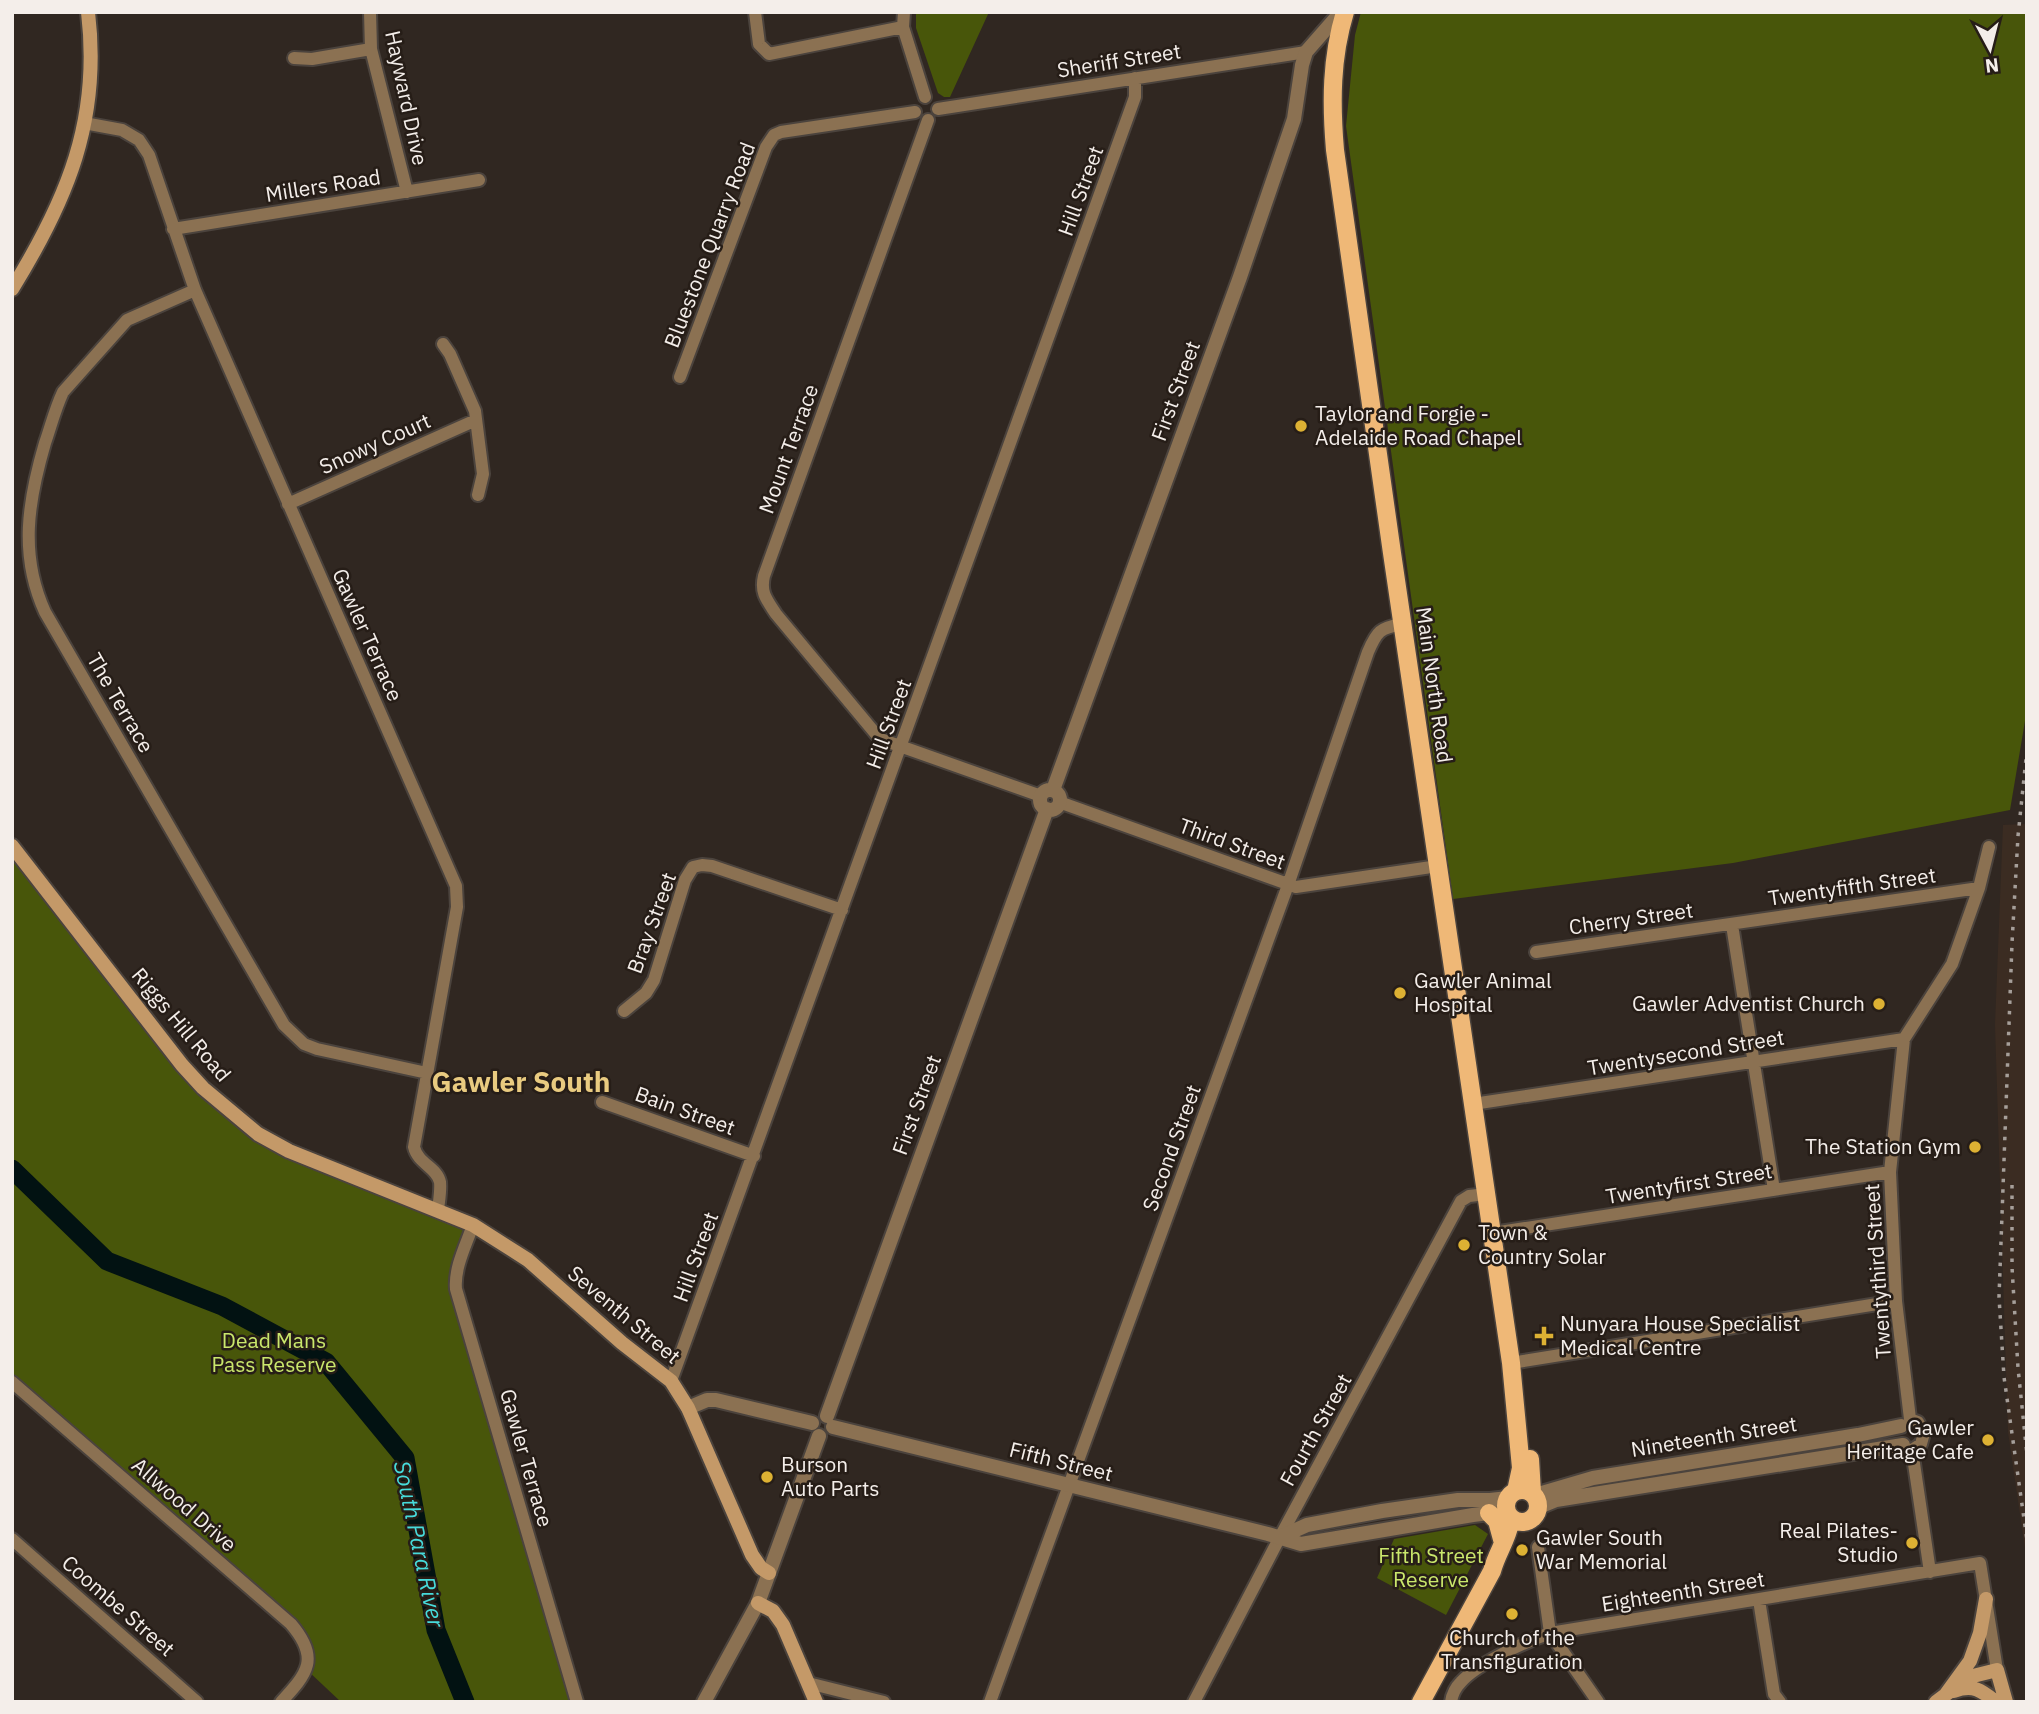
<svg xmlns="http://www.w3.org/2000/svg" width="2039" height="1714" font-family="'IBM Plex Sans',sans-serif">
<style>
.built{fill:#3b2c22}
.green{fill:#48560a}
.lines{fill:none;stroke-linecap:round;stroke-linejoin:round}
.river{stroke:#021212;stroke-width:19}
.minor-casing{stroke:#4b433d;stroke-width:16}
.tertiary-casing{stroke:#4b433d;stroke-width:18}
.secondary-casing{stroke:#4b433d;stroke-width:18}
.primary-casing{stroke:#4b433d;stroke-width:21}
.minor{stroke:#8b7152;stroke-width:12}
.tertiary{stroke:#8b7152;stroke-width:14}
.secondary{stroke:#c49968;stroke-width:14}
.primary{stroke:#efb877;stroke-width:18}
.rail{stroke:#a69f9a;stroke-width:3.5;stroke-dasharray:3.5 7;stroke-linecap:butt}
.poi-dot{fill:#ddb133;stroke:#261d17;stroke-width:2.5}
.labels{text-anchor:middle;stroke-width:5;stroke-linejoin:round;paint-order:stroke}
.street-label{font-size:21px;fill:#f4eeea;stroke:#261d17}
.poi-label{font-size:21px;fill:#f4eeea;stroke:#261d17;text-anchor:start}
.park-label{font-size:21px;fill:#cae76c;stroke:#261d17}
.water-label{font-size:23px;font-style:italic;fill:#47dbdb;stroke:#261d17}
.district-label{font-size:28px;font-weight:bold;fill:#e9cb80;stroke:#261d17}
</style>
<rect width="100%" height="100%" fill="#302721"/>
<path class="built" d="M 2027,824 L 2027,1562 L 2008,1432 L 1995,1025 L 2003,825 Z"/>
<path class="green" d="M 916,12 L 989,12 L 950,97 L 944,97 L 938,93 L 916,28 Z
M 1361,12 L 2027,12 L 2027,709 L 2010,810 L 1733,863 L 1453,899 L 1346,126 L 1355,35 Z
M 12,846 L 182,1065 L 258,1134 L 473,1225 L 456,1279 L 577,1702 L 341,1702 L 307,1670 L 300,1634 L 12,1382 Z
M 1475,1525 L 1488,1534 L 1446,1615 L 1377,1578 L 1394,1539 Z"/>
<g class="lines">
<path class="river" d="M 12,1169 L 107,1261 L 222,1306 L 326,1362 L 405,1458 L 436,1630 L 465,1702"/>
<g class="minor-casing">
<path id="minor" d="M 370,12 L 371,49 L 407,192
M 755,12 L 759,44 L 769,54 L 903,27
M 904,12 L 903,27 L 925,97
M 294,58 L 312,59 L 371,49
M 938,109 L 1306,52
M 928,120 L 764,576 C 760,593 767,600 776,614 L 880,739 L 1041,796
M 84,123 L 122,130 L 139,140 L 149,155 L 195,290 L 456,886 L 457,907 L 414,1147 C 418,1164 437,1167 440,1182 C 441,1190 439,1201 438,1210
M 173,229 L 479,180
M 195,290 L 127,320 L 63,392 C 55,409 51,426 45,443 C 28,501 19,555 45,612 L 284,1025 L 304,1044 L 317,1049 L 427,1073
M 443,344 L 450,354 L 475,411 L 483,474 L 478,495
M 680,377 L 766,147 L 774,135 L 781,132 L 915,112
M 288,504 L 476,420
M 1059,802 L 1296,887 L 1438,866
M 1732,925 L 1774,1190
M 1536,952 L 1979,888
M 624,1011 L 646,993 L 654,980 L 685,880 L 693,867 L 702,865 L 712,866 L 842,910
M 602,1102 L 754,1156
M 1473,1104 L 1904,1039
M 473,1225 C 466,1245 454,1268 456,1289 L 577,1702
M 1493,1233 L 1890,1172
M 1511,1363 L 1896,1301
M 671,1381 L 1135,97 L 1135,78
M 12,1382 L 291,1624 C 320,1658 308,1673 281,1702
M 1910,1419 L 1896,1301 L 1890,1172 L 1904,1039 L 1952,964 L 1979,888 L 1989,847
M 1910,1419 L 1918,1422 L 1924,1433 L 1921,1444 L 1912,1450
M 1912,1450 L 1930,1572
M 12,1539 L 197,1702
M 1538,1547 L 1550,1633 L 1598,1702
M 1759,1600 L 1774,1694 L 1780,1702
M 808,1683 L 884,1702
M 990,1702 L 1288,885 L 1368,652 C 1377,631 1380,628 1402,624
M 1194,1702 L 1280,1537 L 1461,1201 L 1469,1196 L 1487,1194
M 1451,1702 C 1452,1695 1456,1687 1461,1682 C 1478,1663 1525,1642 1550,1633 L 1980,1563 L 1997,1670"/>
</g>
<g class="tertiary-casing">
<path id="tertiary" d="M 1053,790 L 1240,277 L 1294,119 L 1302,65 L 1306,52 L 1341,12
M1040 800a10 10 0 1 1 20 0a10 10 0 1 1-20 0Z
M 688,1408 L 707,1400 L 716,1400 L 812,1423
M 827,1416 L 1047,809
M 833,1427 L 1268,1534 L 1301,1544 L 1473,1515 L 1489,1513 L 1508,1514
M 1535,1495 L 1593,1478 L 1858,1435 L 1901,1426
M 1539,1507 L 1556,1500 L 1903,1445
M 1280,1537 L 1307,1525 L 1382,1511 L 1458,1500 L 1490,1500 L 1508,1498
M 704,1702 L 758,1603 L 819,1436"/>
</g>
<g class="secondary-casing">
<path id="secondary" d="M 12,289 C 67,200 101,120 88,12
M 12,846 L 182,1065 L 203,1088 L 258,1134 L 289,1151 L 473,1225 L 528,1260 L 622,1343 L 671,1381 L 688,1408 L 752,1555 L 761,1568 L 769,1573
M 758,1603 L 773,1611 L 783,1625 L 816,1702
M 1954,1691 C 1973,1684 1981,1690 1996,1702
M 1946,1694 L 1970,1661 L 1980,1633 L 1986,1599
M 1936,1702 L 1969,1677 L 1997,1670 L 2006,1702"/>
</g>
<g class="primary-casing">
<path id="primary" d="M 1345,12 C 1331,58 1331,103 1335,150 L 1392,553 L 1511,1363 L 1521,1468 L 1516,1491
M 1530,1459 L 1532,1492
M1506 1506a16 16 0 1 1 32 0a16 16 0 1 1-32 0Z
M 1489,1513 L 1497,1521 L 1503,1543
M 1421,1702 L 1492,1571 C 1497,1552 1509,1537 1511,1518"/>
</g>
<use href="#minor" class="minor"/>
<use href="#tertiary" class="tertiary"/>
<use href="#secondary" class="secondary"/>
<use href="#primary" class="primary"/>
<path class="rail" d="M 2027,749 L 2018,836 L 2012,943 L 1999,1297 L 2004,1377 L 2027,1540
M 2012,1185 L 2012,1267 L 2018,1368 L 2027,1455"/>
</g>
<g class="poi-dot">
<circle cx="1301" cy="426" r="7"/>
<circle cx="1400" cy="993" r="7"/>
<circle cx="1879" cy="1004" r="7"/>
<circle cx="1975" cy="1147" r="7"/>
<circle cx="1464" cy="1245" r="7"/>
<path d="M1540.5 1325.5h7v7h7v7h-7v7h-7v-7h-7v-7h7z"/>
<circle cx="1988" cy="1440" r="7"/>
<circle cx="767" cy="1477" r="7"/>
<circle cx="1912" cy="1543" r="7"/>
<circle cx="1522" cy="1550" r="7"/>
<circle cx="1512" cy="1614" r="7"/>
</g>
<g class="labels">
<g class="street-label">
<text transform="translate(1119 61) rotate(-9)" y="7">Sheriff Street</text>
<text transform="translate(406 98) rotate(78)" y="7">Hayward Drive</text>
<text transform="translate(323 186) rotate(-9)" y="7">Millers Road</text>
<text transform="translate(1081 191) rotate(-70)" y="7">Hill Street</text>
<text transform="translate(710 245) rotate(-69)" y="7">Bluestone Quarry Road</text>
<text transform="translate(1176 391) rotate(-70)" y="7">First Street</text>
<text transform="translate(375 444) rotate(-24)" y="7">Snowy Court</text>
<text transform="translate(789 449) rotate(-70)" y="7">Mount Terrace</text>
<text transform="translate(367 635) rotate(66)" y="7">Gawler Terrace</text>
<text transform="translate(1434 685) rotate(82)" y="7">Main North Road</text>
<text transform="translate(120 703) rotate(60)" y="7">The Terrace</text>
<text transform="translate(889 724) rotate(-70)" y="7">Hill Street</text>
<text transform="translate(1232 844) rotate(20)" y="7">Third Street</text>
<text transform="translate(1852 887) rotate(-8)" y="7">Twentyfifth Street</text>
<text transform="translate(1631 919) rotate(-8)" y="7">Cherry Street</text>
<text transform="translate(652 923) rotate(-70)" y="7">Bray Street</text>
<text transform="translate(181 1025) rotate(50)" y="7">Riggs Hill Road</text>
<text transform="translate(1686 1053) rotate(-9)" y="7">Twentysecond Street</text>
<text transform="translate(917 1105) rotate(-70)" y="7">First Street</text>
<text transform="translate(685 1111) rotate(20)" y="7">Bain Street</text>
<text transform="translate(1172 1148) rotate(-70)" y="7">Second Street</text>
<text transform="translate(1689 1184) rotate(-9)" y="7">Twentyfirst Street</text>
<text transform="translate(696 1257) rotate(-70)" y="7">Hill Street</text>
<text transform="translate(1878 1271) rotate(-94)" y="7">Twentythird Street</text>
<text transform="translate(624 1315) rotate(40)" y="7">Seventh Street</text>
<text transform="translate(1316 1430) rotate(-61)" y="7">Fourth Street</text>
<text transform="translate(1714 1437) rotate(-9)" y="7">Nineteenth Street</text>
<text transform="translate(526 1458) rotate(74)" y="7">Gawler Terrace</text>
<text transform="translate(1061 1462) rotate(14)" y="7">Fifth Street</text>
<text transform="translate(184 1505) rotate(41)" y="7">Allwood Drive</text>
<text transform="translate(1683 1592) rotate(-9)" y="7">Eighteenth Street</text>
<text transform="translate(118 1606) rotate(41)" y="7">Coombe Street</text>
</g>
<g class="poi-label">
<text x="1315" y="421">Taylor and Forgie -<tspan x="1315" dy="24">Adelaide Road Chapel</tspan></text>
<text x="1414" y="988">Gawler Animal<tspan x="1414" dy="24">Hospital</tspan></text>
<text x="1865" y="1011" text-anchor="end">Gawler Adventist Church</text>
<text x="1961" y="1154" text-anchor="end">The Station Gym</text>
<text x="1478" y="1240">Town &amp;<tspan x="1478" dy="24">Country Solar</tspan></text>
<text x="1560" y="1331">Nunyara House Specialist<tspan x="1560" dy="24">Medical Centre</tspan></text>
<text x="1974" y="1435" text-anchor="end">Gawler<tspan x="1974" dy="24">Heritage Cafe</tspan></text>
<text x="781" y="1472">Burson<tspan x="781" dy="24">Auto Parts</tspan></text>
<text x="1898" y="1538" text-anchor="end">Real Pilates-<tspan x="1898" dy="24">Studio</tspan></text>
<text x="1536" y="1545">Gawler South<tspan x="1536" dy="24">War Memorial</tspan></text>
<text x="1512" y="1645" text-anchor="middle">Church of the<tspan x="1512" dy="24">Transfiguration</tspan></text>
</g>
<g class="park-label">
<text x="274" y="1348">Dead Mans<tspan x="274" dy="24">Pass Reserve</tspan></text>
<text x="1431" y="1563">Fifth Street<tspan x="1431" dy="24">Reserve</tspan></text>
</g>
<g class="water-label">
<text transform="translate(419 1544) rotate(78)" y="8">South Para River</text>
</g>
<g class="district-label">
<text x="521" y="1092">Gawler South</text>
</g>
</g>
<rect width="2039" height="1714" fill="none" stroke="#f4eeea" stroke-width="28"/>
<g transform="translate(1990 49) rotate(173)" stroke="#261d17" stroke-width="5" paint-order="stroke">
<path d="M0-5L12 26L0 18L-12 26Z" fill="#f4eeea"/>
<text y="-10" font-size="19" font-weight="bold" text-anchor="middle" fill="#f4eeea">N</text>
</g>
</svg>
